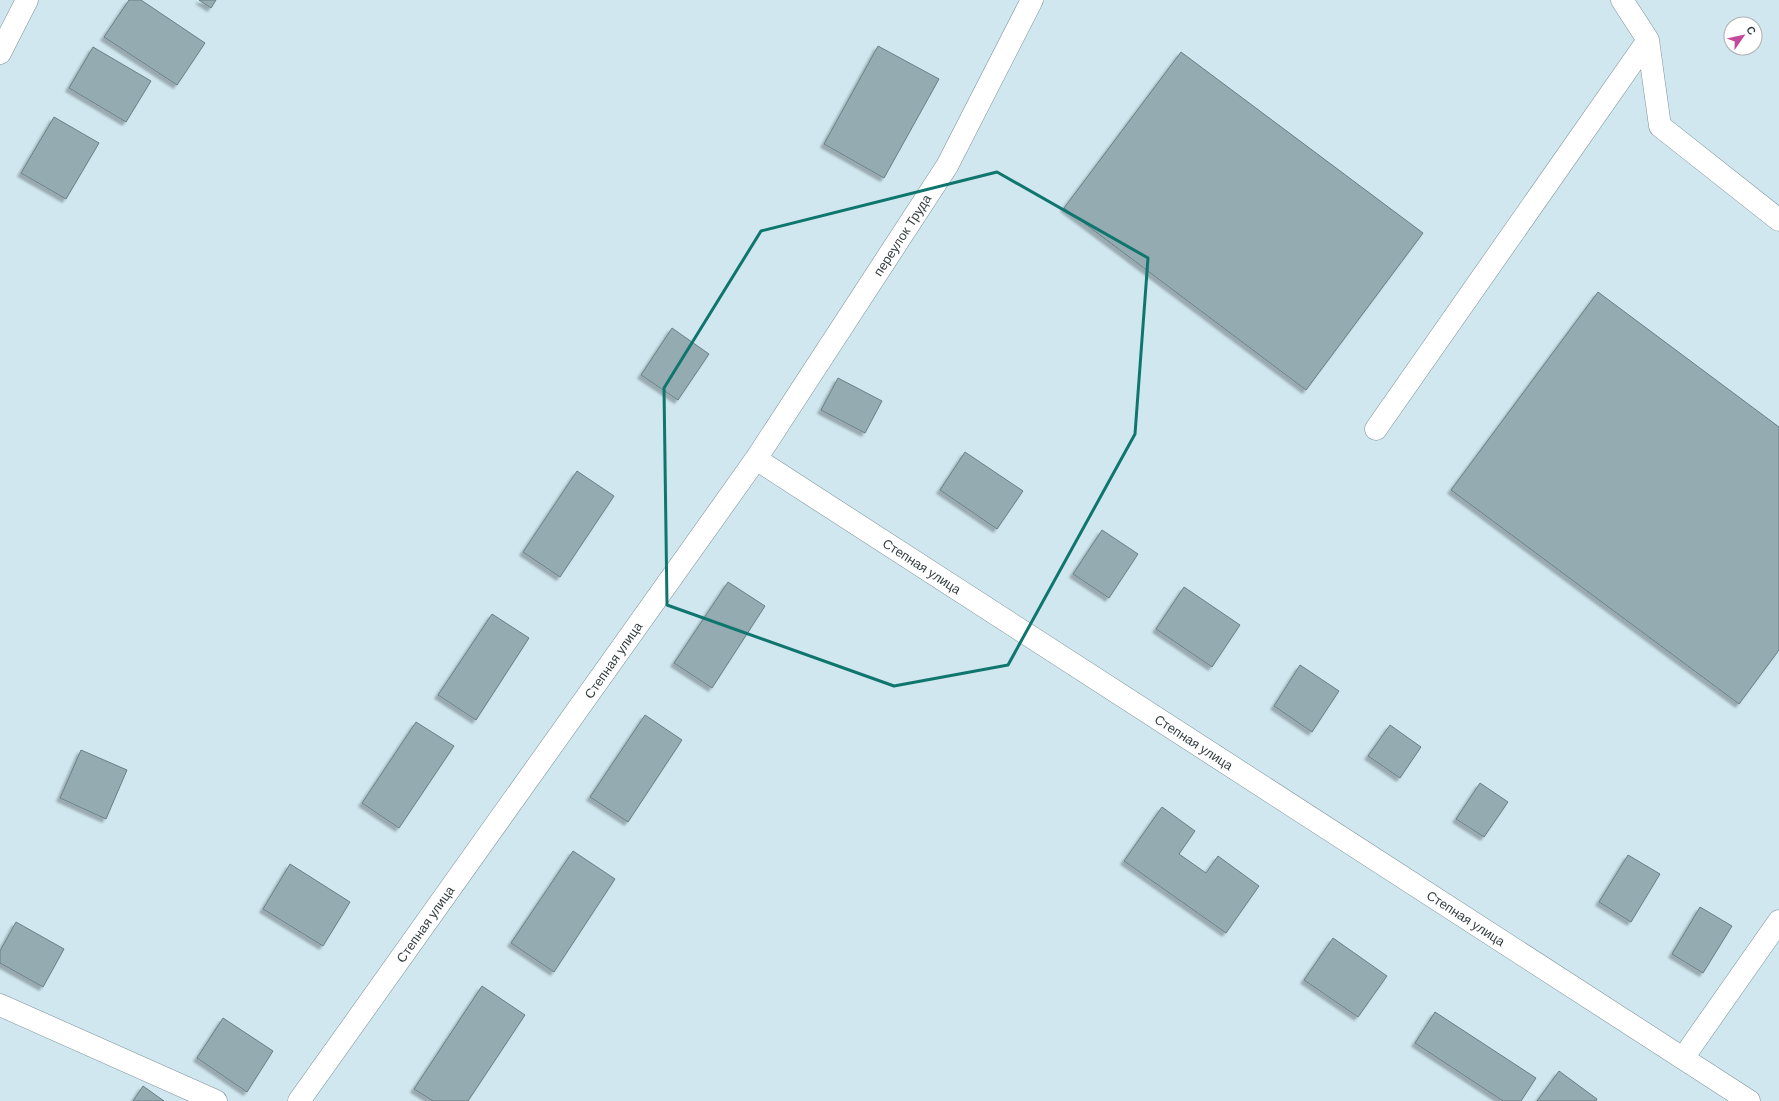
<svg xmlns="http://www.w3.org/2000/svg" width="1779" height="1101" font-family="'DM Sans',sans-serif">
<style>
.building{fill:#94abb1;stroke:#6a7f86;filter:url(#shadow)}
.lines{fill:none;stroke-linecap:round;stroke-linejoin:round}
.minor-casing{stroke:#7a9097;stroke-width:23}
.minor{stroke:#fff;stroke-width:22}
.marked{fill:none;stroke:#0f766e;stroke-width:3;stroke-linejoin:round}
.labels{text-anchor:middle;stroke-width:3;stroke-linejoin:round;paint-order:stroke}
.street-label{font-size:13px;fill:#353e41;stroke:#fff}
</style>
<defs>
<filter id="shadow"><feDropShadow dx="-3.5" dy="3.5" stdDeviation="1" flood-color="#0004"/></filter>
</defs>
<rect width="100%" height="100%" fill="#d0e7ef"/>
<path class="building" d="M 129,0 L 141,0 L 205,43 L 177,85 L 104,37 Z
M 199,0 L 216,0 L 211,8 Z
M 878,46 L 939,79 L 884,178 L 824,144 Z
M 93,47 L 151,81 L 126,122 L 69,88 Z
M 1181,52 L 1423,233 L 1306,390 L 1064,208 Z
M 54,117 L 99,143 L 66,199 L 21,173 Z
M 1598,292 L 1779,427 L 1779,650 L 1739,704 L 1451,490 Z
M 672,328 L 709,354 L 678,400 L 641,375 Z
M 838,378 L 882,401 L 865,433 L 821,410 Z
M 965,452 L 1023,491 L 997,529 L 940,490 Z
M 577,471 L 614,496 L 560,577 L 523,552 Z
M 1102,530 L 1138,554 L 1109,598 L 1073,574 Z
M 728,582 L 765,606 L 712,688 L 674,663 Z
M 1184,587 L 1240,625 L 1212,667 L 1156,629 Z
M 492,614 L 529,638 L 476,720 L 438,695 Z
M 1300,665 L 1339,691 L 1312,732 L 1274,706 Z
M 645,715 L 682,740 L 628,822 L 590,797 Z
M 416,722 L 454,746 L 399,828 L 362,803 Z
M 1390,725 L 1421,747 L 1400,778 L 1368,756 Z
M 81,750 L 127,770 L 106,819 L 60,798 Z
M 1480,783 L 1508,802 L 1484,837 L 1456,819 Z
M 1162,807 L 1195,831 L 1179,854 L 1206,873 L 1218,856 L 1259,886 L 1226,933 L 1124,861 Z
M 573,851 L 615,879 L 554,972 L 511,943 Z
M 1628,855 L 1660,874 L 1631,922 L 1599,902 Z
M 290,864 L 350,902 L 323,946 L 263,909 Z
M 1700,907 L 1732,926 L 1703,973 L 1672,954 Z
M 16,922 L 64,949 L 43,987 L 0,963 L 0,951 Z
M 1333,938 L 1387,976 L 1358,1017 L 1304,980 Z
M 482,986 L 525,1015 L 468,1101 L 433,1101 L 414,1089 Z
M 1435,1012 L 1536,1078 L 1521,1101 L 1503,1101 L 1415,1043 Z
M 223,1018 L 273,1051 L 247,1092 L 197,1058 Z
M 1559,1071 L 1597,1099 L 1596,1101 L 1537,1101 Z
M 143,1086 L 164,1101 L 133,1101 Z"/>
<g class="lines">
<g class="minor-casing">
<path id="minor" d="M 1622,0 L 1648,40 L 1660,126 L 1779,220
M 0,53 L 27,0
M 1376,429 L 1648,40
M 756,459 L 947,166 L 1032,0
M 0,1005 L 216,1101
M 1683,1058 L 1779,921
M 299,1101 L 756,459 L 1749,1101"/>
</g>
<use href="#minor" class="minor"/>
</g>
<path class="marked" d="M 997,172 L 1148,258 L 1135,434 L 1008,665 L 894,686 L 667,605 L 664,388 L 761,231 Z"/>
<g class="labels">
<g class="street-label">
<text transform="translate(902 235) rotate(-57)" y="5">переулок Труда</text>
<text transform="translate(922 566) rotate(33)" y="5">Степная улица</text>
<text transform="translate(613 660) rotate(-55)" y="5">Степная улица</text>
<text transform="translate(1194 742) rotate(33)" y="5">Степная улица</text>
<text transform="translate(1466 918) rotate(33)" y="5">Степная улица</text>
<text transform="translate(425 924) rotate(-55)" y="5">Степная улица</text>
</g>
</g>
<g transform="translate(1743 36) rotate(56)"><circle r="19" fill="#ffffff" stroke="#aeb2b3"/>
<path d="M0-3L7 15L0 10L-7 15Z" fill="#c5499a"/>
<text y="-6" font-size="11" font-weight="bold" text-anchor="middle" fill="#353e41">С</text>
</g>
</svg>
